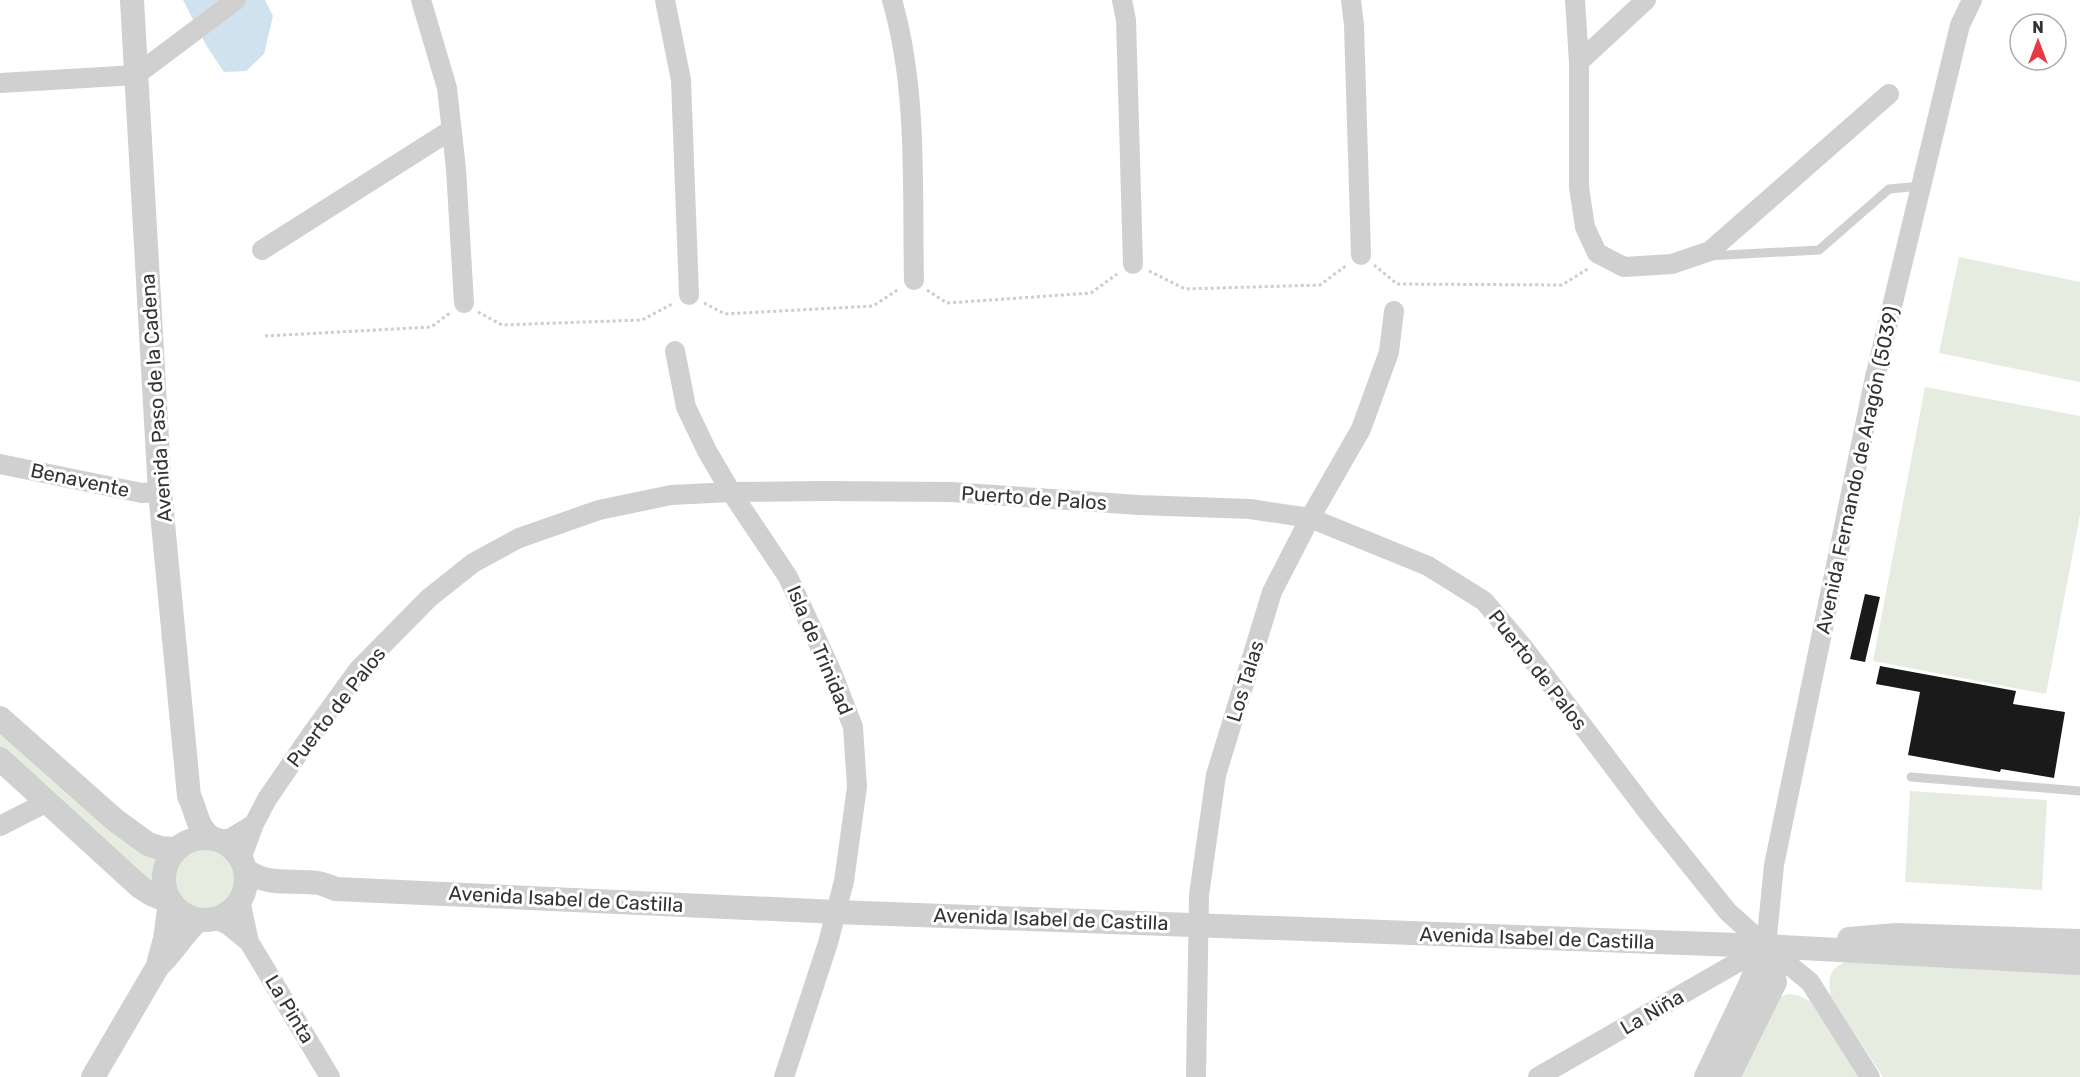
<svg xmlns="http://www.w3.org/2000/svg" width="2080" height="1077" font-family="Rubik,sans-serif">
<style>
.green{fill:#e6ecdf}
.water{fill:#cfe2ee}
.building{fill:#1a1a1a}
.lines{fill:none;stroke-linecap:round;stroke-linejoin:round}
.path{stroke:#cdcdcd;stroke-width:3;stroke-dasharray:3 3;stroke-linecap:butt}
.service{stroke:#d0d0d0;stroke-width:9}
.minor{stroke:#d0d0d0;stroke-width:20}
.tertiary{stroke:#d0d0d0;stroke-width:24}
.labels{text-anchor:middle;stroke-width:6;stroke-linejoin:round;paint-order:stroke}
.street-label{font-size:20px;fill:#333;stroke:#fff}
</style>
<rect width="100%" height="100%" fill="#fff"/>
<path class="green" d="M 1959,257 L 2080,282 L 2080,382 L 1939,353 Z
M 1925,387 L 2080,416 L 2080,515 L 2046,694 L 1873,661 Z
M 0,728 L 159,858 L 156,868 L 156,889 L 0,749 Z
M 1910,791 L 2047,800 L 2042,890 L 1905,882 Z
M171 878a32 32 0 1 1 64 0a32 32 0 1 1-64 0Z
M 1853,960 L 2080,971 L 2080,1077 L 1883,1077 L 1831,997 C 1827,976 1830,965 1853,960 Z
M 1788,994 L 1797,995 L 1810,1001 L 1859,1077 L 1736,1077 L 1778,998 Z"/>
<path class="water" d="M 183,0 L 265,0 L 273,16 L 264,54 L 246,71 L 224,72 L 206,45 Z"/>
<path class="building" d="M 1865,594 L 1880,597 L 1865,662 L 1850,659 Z
M 1880,666 L 2016,691 L 2013,704 L 2065,712 L 2054,778 L 2001,769 L 2000,772 L 1908,755 L 1920,692 L 1876,684 Z"/>
<g class="lines">
<path class="path" d="M 1374,265 L 1397,284 L 1562,285 L 1589,268
M 1149,271 L 1185,289 L 1320,285 L 1347,265
M 927,290 L 947,303 L 1091,293 L 1117,274
M 704,303 L 725,314 L 873,306 L 899,289
M 478,312 L 502,325 L 642,320 L 674,303
M 265,336 L 431,327 L 450,313"/>
<path class="service" d="M 1707,256 L 1819,250 L 1889,189 L 1921,186
M 1911,777 L 2080,791"/>
<path class="minor" d="M 421,0 L 447,88 L 456,169 L 464,303
M 665,0 L 681,80 L 689,295
M 892,0 C 918,90 912,187 914,280
M 1122,0 L 1126,20 L 1133,264
M 1351,0 L 1354,25 L 1361,255
M 1575,0 L 1579,62 L 1579,187 L 1585,227 L 1597,253 L 1624,267 L 1672,264 L 1710,251 L 1889,94
M 1579,62 L 1646,0
M 0,83 L 136,75 L 236,0
M 262,250 L 451,130
M 675,351 L 686,407 L 707,451 L 731,492 L 788,577 L 833,675 L 853,727 L 857,787 L 844,881 L 828,943 L 784,1077
M 0,464 L 142,493 L 160,492
M 0,826 L 47,802
M 220,840 L 231,838 L 254,824
M 241,859 L 254,824 L 267,799 L 311,735 L 359,669 L 429,598 L 473,563 L 519,538 L 599,510 L 671,495 L 731,492 L 823,491 L 951,492 L 1139,505 L 1250,509 L 1310,518 L 1428,566 L 1484,601 L 1523,647 L 1650,815 L 1728,912 L 1766,946 L 1810,982 L 1870,1077
M 240,900 L 249,942 L 330,1077
M 216,919 L 228,925 L 249,942
M 1766,946 L 1774,865 L 1875,377 L 1960,25 L 1972,0
M 1196,1077 L 1199,895 L 1216,775 L 1272,592 L 1310,518 L 1361,429 L 1389,352 L 1394,311
M 1538,1077 L 1766,946"/>
<path class="tertiary" d="M 132,0 L 160,492 L 189,796 C 197,811 196,828 212,838
M 0,718 L 115,820 L 148,844 L 160,848 L 176,849
M 0,759 L 140,887 L 151,894 L 170,902
M164 879a41 41 0 1 1 82 0a41 41 0 1 1-82 0Z
M 245,870 C 269,887 291,879 318,883 C 324,884 330,887 336,889 L 836,912 L 1766,946 L 2080,963
M 1849,939 L 1896,935 L 2080,941
M 159,961 L 165,939 L 170,902
M 93,1077 L 158,966 C 173,952 183,934 198,920
M 1706,1077 L 1749,987 L 1766,946
M 1728,1077 L 1775,982 L 1766,946"/>
</g>
<g class="labels">
<g class="street-label">
<text transform="translate(156 398) rotate(-94)" y="7">Avenida Paso de la Cadena</text>
<text transform="translate(1857 470) rotate(-78)" y="7">Avenida Fernando de Aragón (5039)</text>
<text transform="translate(80 480) rotate(12)" y="7">Benavente</text>
<text transform="translate(1034 498) rotate(4)" y="7">Puerto de Palos</text>
<text transform="translate(820 650) rotate(67)" y="7">Isla de Trinidad</text>
<text transform="translate(1538 670) rotate(52)" y="7">Puerto de Palos</text>
<text transform="translate(1245 681) rotate(-73)" y="7">Los Talas</text>
<text transform="translate(336 707) rotate(-52)" y="7">Puerto de Palos</text>
<text transform="translate(566 899) rotate(3)" y="7">Avenida Isabel de Castilla</text>
<text transform="translate(1051 919) rotate(2)" y="7">Avenida Isabel de Castilla</text>
<text transform="translate(1537 938) rotate(2)" y="7">Avenida Isabel de Castilla</text>
<text transform="translate(290 1009) rotate(59)" y="7">La Pinta</text>
<text transform="translate(1652 1012) rotate(-30)" y="7">La Niña</text>
</g>
</g>
<g transform="translate(2038 42)"><circle r="28" fill="#ffffff" stroke="#adadad" stroke-width="1.5"/>
<path d="M0-4.5L10 22L0 15L-10 22Z" fill="#e63946"/>
<text y="-9" font-size="16" font-weight="bold" text-anchor="middle" fill="#333333">N</text>
</g>
</svg>
